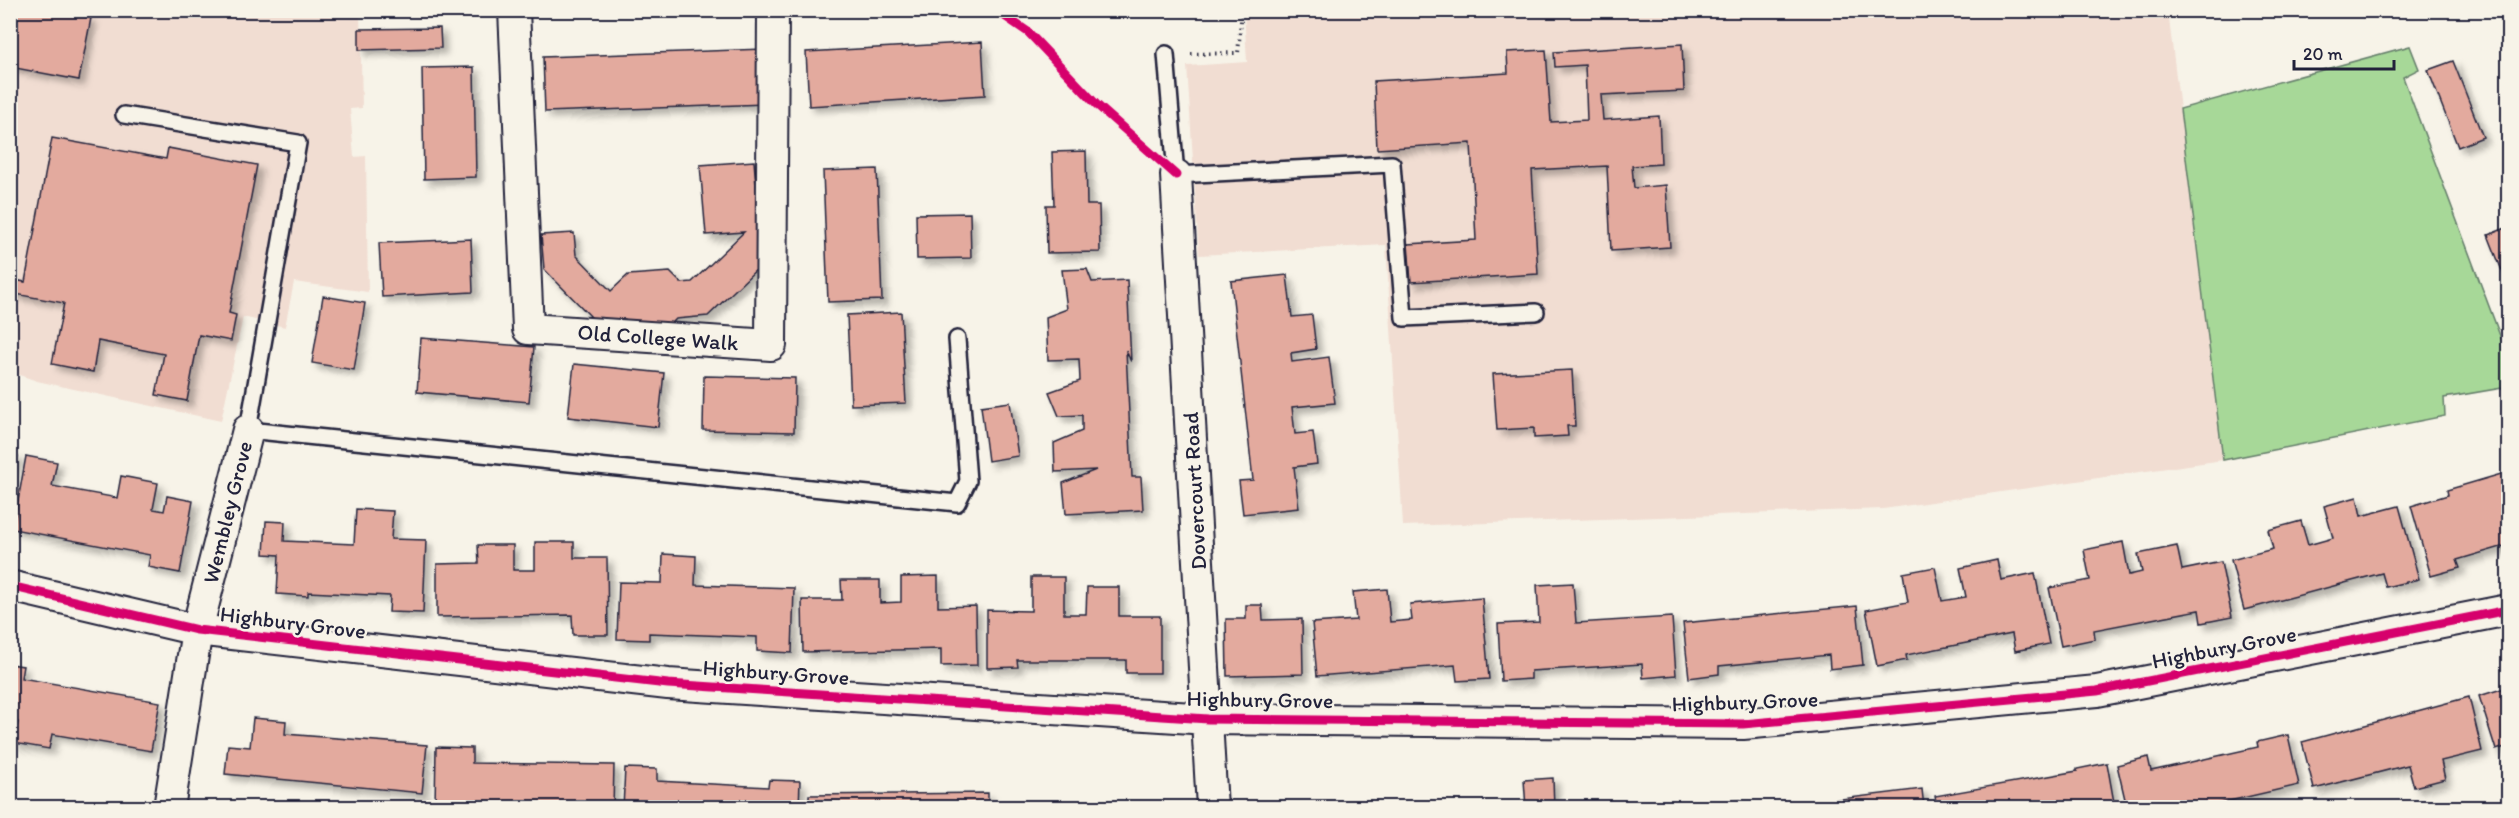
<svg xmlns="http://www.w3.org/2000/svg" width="2519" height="818" font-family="Itim,sans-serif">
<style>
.built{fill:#f1ddd2}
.green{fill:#a7d898;stroke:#647d6a;stroke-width:1.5}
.building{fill:#e3aa9e;stroke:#22223b;stroke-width:1.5;filter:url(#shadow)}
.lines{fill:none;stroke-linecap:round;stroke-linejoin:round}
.lane-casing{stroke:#22223b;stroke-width:20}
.street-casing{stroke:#22223b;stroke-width:34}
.path{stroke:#22223b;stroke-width:4;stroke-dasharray:1.5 4.5;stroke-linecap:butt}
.lane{stroke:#f7f3e8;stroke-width:15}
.street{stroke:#f7f3e8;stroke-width:30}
.cycleway-casing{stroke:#f7f3e8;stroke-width:13}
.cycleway{stroke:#d6006c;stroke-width:9}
.labels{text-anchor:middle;stroke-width:5;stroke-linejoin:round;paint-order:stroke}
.street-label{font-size:22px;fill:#22223b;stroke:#f7f3e8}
</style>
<defs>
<filter id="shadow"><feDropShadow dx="5.5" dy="5.5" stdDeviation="3" flood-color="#0004"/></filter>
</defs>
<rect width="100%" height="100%" fill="#f7f3e8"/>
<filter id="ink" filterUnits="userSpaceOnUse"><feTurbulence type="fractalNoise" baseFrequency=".0167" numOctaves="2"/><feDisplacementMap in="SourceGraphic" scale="12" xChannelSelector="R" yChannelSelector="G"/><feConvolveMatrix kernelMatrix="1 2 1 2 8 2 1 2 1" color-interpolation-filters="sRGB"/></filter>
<g filter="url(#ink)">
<path class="built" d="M 1304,10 L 2168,11 L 2223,460 L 1883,509 L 1403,526 L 1386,245 L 1199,255 L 1187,66 L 1247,62 L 1244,12 Z
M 11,11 L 360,11 L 362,108 L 350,109 L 354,157 L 366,156 L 368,292 L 294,282 L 285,327 L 243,317 L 221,421 L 37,381 L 11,372 Z"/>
<path class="green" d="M 2410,46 L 2419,69 L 2403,77 L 2508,357 L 2508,372 L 2502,388 L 2444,398 L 2445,416 L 2223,460 L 2180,109 Z"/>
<path class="building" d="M 10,10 L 50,10 L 91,18 L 79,80 L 10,67 Z
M 440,28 L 441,48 L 359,50 L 359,29 Z
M 982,42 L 985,95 L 809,106 L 806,52 Z
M 1682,44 L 1684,91 L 1601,95 L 1603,120 L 1659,116 L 1661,164 L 1632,166 L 1634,188 L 1666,185 L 1670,247 L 1611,251 L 1607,166 L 1532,170 L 1538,274 L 1411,282 L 1408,244 L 1476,240 L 1471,143 L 1377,149 L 1374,81 L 1508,73 L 1507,52 L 1546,50 L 1551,122 L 1587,120 L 1585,65 L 1555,67 L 1554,52 Z
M 764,49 L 766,104 L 545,112 L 543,57 Z
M 2453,61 L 2483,137 L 2458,147 L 2428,70 Z
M 474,67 L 476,177 L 424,179 L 422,68 Z
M 52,138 L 166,159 L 168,148 L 257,165 L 229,313 L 236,315 L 231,341 L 199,335 L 187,401 L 156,395 L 164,354 L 98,341 L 93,372 L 52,364 L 64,303 L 10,293 L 10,279 L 25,282 Z
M 1086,151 L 1087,205 L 1099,205 L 1100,252 L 1047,253 L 1046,205 L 1054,205 L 1052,152 Z
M 754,161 L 762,264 L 708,316 L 676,319 L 672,323 L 632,326 L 625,319 L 595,321 L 544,269 L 541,235 L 574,233 L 576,255 L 611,291 L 628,275 L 670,272 L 681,283 L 692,282 L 744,232 L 706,235 L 700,165 Z
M 877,169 L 882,300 L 828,302 L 823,171 Z
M 970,213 L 971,258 L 917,259 L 916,214 Z
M 2508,227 L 2508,286 L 2488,235 Z
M 471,239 L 473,292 L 382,297 L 379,243 Z
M 1087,269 L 1092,282 L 1127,280 L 1131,362 L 1126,350 L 1132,477 L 1141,477 L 1143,510 L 1066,514 L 1063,483 L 1096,470 L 1055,472 L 1054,443 L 1082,431 L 1082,415 L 1059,416 L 1049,392 L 1080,381 L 1079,359 L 1048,360 L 1046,317 L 1067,309 L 1062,270 Z
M 1287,275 L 1292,317 L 1312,315 L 1316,349 L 1291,353 L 1292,362 L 1329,357 L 1335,403 L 1292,407 L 1295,434 L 1313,432 L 1317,464 L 1294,467 L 1299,508 L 1243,514 L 1239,481 L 1253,480 L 1231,281 Z
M 323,296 L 365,303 L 354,370 L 312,363 Z
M 901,312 L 906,403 L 851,405 L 847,315 Z
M 421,338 L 534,347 L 529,402 L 417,392 Z
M 574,364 L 664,373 L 658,427 L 568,417 Z
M 1572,370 L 1575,426 L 1567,426 L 1568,436 L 1534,438 L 1534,428 L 1497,430 L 1493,374 Z
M 704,376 L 795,378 L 794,432 L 703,430 Z
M 1010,402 L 1018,456 L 988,461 L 981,406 Z
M 10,454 L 18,456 L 10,483 Z
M 26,456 L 57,462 L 52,486 L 117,498 L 121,476 L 158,483 L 153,509 L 164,511 L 167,496 L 193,501 L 180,573 L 148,567 L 150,555 L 13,529 Z
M 2508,472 L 2508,545 L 2457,560 L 2460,568 L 2431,576 L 2411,506 L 2448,495 L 2447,490 Z
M 2357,497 L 2361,516 L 2399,506 L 2419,579 L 2386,587 L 2382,573 L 2244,610 L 2231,560 L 2273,549 L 2268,530 L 2301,521 L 2308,545 L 2333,538 L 2324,506 Z
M 356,509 L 393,511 L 391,539 L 426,540 L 423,613 L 389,612 L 390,596 L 308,592 L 308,596 L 277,594 L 279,555 L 264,554 L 266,521 L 285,522 L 284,541 L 354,544 Z
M 535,542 L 574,542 L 574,558 L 607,558 L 608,635 L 573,635 L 572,615 L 437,617 L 437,564 L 479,563 L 478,545 L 513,545 L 513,570 L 535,570 Z
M 2123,542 L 2129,575 L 2142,572 L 2138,554 L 2177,546 L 2182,570 L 2221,562 L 2232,617 L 2201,623 L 2199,610 L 2094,630 L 2095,639 L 2061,646 L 2049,588 L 2090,580 L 2084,550 Z
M 663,554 L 696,556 L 695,585 L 794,588 L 792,653 L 757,651 L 757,637 L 649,633 L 649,640 L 617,639 L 619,582 L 662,583 Z
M 1997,560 L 2001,580 L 2035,573 L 2049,644 L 2015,651 L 2012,634 L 1906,655 L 1907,660 L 1877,666 L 1866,610 L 1908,602 L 1903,573 L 1935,567 L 1942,601 L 1966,597 L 1960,568 Z
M 938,576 L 938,607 L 976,606 L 977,665 L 941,666 L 941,649 L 803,652 L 802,600 L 842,600 L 841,580 L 880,580 L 880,603 L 901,602 L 901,577 Z
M 1031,577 L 1064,577 L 1064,614 L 1086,614 L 1087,587 L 1119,587 L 1119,616 L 1160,616 L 1160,673 L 1126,673 L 1126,660 L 1017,660 L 1018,667 L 987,668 L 987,610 L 1031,611 Z
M 1573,583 L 1576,623 L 1672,617 L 1676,675 L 1643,678 L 1642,664 L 1531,671 L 1531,679 L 1501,681 L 1498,624 L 1539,622 L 1537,585 Z
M 1387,589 L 1390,622 L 1412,620 L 1410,604 L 1482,598 L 1489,679 L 1457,681 L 1455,665 L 1317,676 L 1312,623 L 1356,620 L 1353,592 Z
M 1246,605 L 1262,605 L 1263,620 L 1302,619 L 1303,674 L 1227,676 L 1226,619 L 1246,619 Z
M 1857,606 L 1863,665 L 1830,669 L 1829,655 L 1719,666 L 1719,674 L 1689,678 L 1683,623 Z
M 10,664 L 23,666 L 21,678 L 160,702 L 151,751 L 52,734 L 49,749 L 14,743 L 18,722 L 10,720 Z
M 2508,687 L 2508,746 L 2496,750 L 2479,696 Z
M 2469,697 L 2482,751 L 2441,761 L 2445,779 L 2414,787 L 2408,765 L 2314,789 L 2302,742 Z
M 253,718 L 286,721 L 285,734 L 427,745 L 422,793 L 225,774 L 228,745 L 250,747 Z
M 2288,735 L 2299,785 L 2199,808 L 2127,808 L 2117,765 L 2148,757 L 2151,771 L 2258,747 L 2257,742 Z
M 436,747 L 472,748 L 472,763 L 614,765 L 613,808 L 435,805 Z
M 2107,763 L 2115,808 L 1937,808 L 1935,796 L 2077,771 L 2077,769 Z
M 625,768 L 657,769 L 657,781 L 768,787 L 769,780 L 800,781 L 799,808 L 623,808 Z
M 1553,778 L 1554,808 L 1526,808 L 1524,780 Z
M 1922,789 L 1924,808 L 1768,808 Z
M 988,793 L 988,808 L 809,808 L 809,795 Z
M 1740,800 L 1741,808 L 1710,808 L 1710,802 Z
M 1001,802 L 1175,804 L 1175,808 L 1001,808 Z
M 1287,804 L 1287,808 L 1254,808 L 1254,805 Z"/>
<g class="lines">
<g class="lane-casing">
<path id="lane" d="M 1166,54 L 1176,175 L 1392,164 L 1404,318 L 1536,312
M 124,115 L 298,143 L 248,430 L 957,503 L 968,481 L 957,339"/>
</g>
<g class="street-casing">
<path id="street" d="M 514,10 L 528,329 L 771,345 L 773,10
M 1176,175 L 1212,808
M 10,586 L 197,630 L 668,684 L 1208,719 L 1743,724 L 2097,691 L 2508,610
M 169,808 L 197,630 L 248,430"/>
</g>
<path class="path" d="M 1191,54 L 1238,53 L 1242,10"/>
<use href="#lane" class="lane"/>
<use href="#street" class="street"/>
<g class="cycleway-casing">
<path id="cycleway" d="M 996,10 L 1028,32 L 1096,104 L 1176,175
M 10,586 L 197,630 L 668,684 L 1208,719 L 1743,724 L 2097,691 L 2508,610"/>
</g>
<use href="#cycleway" class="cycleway"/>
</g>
</g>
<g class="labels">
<g class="street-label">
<text transform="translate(658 337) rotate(4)" y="8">Old College Walk</text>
<text transform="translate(1194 491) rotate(-93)" y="8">Dovercourt Road</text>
<text transform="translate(227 512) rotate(-76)" y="8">Wembley Grove</text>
<text transform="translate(293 622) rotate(7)" y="8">Highbury Grove</text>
<text transform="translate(2224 647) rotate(-11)" y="8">Highbury Grove</text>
<text transform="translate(776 672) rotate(4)" y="8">Highbury Grove</text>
<text transform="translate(1260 699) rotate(1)" y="8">Highbury Grove</text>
<text transform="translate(1745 701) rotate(-2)" y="8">Highbury Grove</text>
</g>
</g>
<rect width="2519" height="818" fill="none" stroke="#f7f3e8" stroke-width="36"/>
<rect x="18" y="18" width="2483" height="782" fill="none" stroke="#22223b" stroke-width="2" filter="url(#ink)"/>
<path d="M2294 60v9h100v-9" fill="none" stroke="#22223b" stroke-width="3"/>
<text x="2303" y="60" font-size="18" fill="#22223b" stroke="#f7f3e8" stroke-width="4.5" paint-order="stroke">20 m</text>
</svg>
